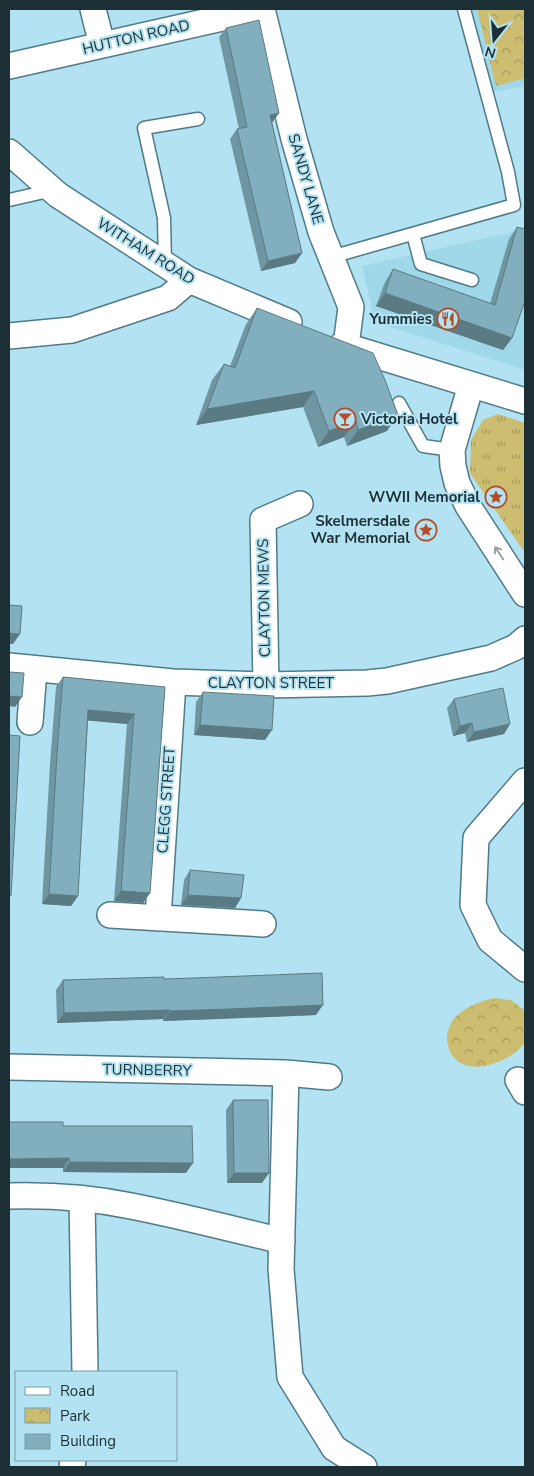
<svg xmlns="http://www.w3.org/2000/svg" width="534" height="1476" font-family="'Nunito Sans',sans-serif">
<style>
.built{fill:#9fd8e8}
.grass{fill:url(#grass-tufts)}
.park{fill:url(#park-crowns)}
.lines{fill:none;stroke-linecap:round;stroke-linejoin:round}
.lane-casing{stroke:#4f7b89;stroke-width:15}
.street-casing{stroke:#4f7b89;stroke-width:28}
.lane{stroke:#fff;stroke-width:12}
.street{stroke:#fff;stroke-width:25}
.wall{fill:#6f96a3}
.shaded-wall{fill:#5a7a84}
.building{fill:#81afbd;stroke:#5a7a84}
.oneway{stroke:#99a1a4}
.labels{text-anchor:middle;stroke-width:4;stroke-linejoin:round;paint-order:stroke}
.street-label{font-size:15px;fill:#1c2f34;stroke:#b3e3f2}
.poi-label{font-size:15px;font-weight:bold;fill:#1c2f34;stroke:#b3e3f2;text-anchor:end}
</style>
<defs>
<pattern id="grass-tufts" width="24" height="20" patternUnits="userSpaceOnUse" patternTransform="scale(1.25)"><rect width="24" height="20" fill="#ccbd70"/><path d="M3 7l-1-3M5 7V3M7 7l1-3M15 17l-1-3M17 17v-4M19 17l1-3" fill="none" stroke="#a59a5d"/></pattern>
<pattern id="park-crowns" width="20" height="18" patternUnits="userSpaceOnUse" patternTransform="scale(1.25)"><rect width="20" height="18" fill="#ccbd70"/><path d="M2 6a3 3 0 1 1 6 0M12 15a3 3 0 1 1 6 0" fill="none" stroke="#a59a5d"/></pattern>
</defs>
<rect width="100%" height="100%" fill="#b3e3f2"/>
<path class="built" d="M 469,9 L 525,9 L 525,86 L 490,93 Z
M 525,229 L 525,370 L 375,322 L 362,266 Z"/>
<path class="grass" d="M 498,414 L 525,423 L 525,553 L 470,473 L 471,440 L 483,420 Z"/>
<path class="park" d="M 477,9 L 525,9 L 525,78 L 496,86 Z
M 494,998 L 511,1000 L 524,1010 L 525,1012 L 524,1044 C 516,1053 507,1059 495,1063 C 473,1072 447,1065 447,1037 C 448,1028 452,1019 459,1014 C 469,1005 482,1001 494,998 Z"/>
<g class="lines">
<g class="lane-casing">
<path id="lane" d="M 9,200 L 53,190
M 413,234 L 421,264 L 472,280
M 331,257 L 514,205 L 508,172 L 464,9
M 165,265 L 164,218 L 144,128 L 198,119
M 399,403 L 423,446 L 452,450"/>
</g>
<g class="street-casing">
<path id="street" d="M 93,9 L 102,45
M 262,9 L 294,139 L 321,232 L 351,307 L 346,346
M 9,66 L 262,9
M 9,152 L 58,195 L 189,280 L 289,322
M 9,336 L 72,330 L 168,298 L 189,280
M 342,345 L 525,401
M 471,385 L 452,450 L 453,466 L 457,483 L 468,506 L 525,594
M 9,666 L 173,682 L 266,685 L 367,683 L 387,681 L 491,658 L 516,647 L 525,639
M 266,685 L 263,520 L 300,504
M 30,722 L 34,669
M 525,781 L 476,838 L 473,905 L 490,940 L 525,969
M 110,915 L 263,924
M 158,918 L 173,682
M 9,1067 L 286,1073 L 329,1077
M 286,1073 L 281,1269 L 290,1377 L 334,1448 L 364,1467
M 518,1080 L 525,1092
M 9,1196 C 49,1195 92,1198 131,1206 C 182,1216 232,1229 282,1241
M 82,1199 L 85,1372
M 72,1467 L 73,1460"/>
</g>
<use href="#lane" class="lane"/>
<use href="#street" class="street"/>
</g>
<path class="wall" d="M 226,28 L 279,113 L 272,123 L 302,253 L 295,263 L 261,271 L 230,139 L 237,129 L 239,129 L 219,37 Z
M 517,227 L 512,338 L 503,350 L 376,306 L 385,282 L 393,269 L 490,304 L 509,239 Z
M 257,308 L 387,431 L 347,446 L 344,437 L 318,447 L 303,407 L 196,425 L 212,380 L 224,364 L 230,366 L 246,324 Z
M 63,677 L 165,687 L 150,893 L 143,903 L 114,901 L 127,724 L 88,720 L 78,896 L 71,906 L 42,904 L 50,763 L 56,687 Z
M 203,692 L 265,740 L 194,735 L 196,702 Z
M 454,699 L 510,724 L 504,734 L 467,742 L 465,733 L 453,736 L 447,708 Z
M 190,870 L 241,898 L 235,908 L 181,905 L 184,880 Z
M 164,979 L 316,1015 L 222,1019 L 163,1021 L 163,1019 L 57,1023 L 56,990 L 63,980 Z
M 233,1100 L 262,1183 L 227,1183 L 226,1110 Z
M 63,1126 L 186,1173 L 63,1172 Z"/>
<path class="shaded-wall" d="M 279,113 L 272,122 L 263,124 L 270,115 Z
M 302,253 L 295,263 L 261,271 L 268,261 Z
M 385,293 L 512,338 L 503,350 L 376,306 Z
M 314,391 L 303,407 L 196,425 L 207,409 Z
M 398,415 L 387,431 L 347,446 L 358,430 Z
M 356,421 L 344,437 L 318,447 L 329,431 Z
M 9,633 L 20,634 L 13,644 L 9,644 Z
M 9,696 L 22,697 L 15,707 L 9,706 Z
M 88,710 L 134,714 L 127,724 L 81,720 Z
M 472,723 L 465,733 L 453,736 L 460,726 Z
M 510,724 L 504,734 L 467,742 L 474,732 Z
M 200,725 L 272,730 L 265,740 L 194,735 Z
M 121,891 L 150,893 L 143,903 L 114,901 Z
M 49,894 L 78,896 L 71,906 L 42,904 Z
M 188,895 L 241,898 L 235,908 L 181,905 Z
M 323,1005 L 316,1015 L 163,1021 L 170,1011 Z
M 170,1010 L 163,1019 L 57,1023 L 64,1013 Z
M 69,1158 L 63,1168 L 9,1168 L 9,1159 Z
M 70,1162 L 193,1163 L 186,1173 L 63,1172 Z
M 234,1173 L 269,1173 L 262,1183 L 227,1183 Z"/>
<path class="building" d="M 259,20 L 279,113 L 270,115 L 302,253 L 268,261 L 237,129 L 247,127 L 226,28 Z
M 517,227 L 525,229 L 525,301 L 512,338 L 385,293 L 393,269 L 495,305 Z
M 257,308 L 373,353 L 385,380 L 398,415 L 358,430 L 356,421 L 329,431 L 314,391 L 207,409 L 224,364 L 235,368 Z
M 9,605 L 22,606 L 20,634 L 9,633 Z
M 9,672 L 24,673 L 22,697 L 9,696 Z
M 63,677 L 165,687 L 150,893 L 121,891 L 134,714 L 88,710 L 78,896 L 49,894 L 57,753 Z
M 503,688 L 510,724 L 474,732 L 472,723 L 460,726 L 454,699 Z
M 203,692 L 274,696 L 272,730 L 200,725 Z
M 9,735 L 20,736 L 11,896 L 9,895 Z
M 190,870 L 244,875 L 241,898 L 188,895 Z
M 322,973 L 323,1005 L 229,1009 L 170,1011 L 170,1010 L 64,1013 L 63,980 L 164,977 L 164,979 L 193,978 Z
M 233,1100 L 268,1100 L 269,1173 L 234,1173 Z
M 9,1122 L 63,1122 L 63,1126 L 192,1126 L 193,1163 L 70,1162 L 69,1158 L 9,1159 Z"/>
<defs><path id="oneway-shaft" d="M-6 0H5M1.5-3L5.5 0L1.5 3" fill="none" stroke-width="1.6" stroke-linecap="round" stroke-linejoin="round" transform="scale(1.25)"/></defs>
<use class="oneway" href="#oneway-shaft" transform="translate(499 553) rotate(-123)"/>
<defs>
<g id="restaurant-ring" transform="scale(1.125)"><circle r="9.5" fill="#b3e3f2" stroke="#b54d29" stroke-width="1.5"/><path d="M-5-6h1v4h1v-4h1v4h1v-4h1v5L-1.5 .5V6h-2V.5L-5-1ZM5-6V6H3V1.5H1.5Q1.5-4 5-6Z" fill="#b54d29"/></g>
<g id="bar-ring" transform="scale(1.125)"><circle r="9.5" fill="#b3e3f2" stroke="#b54d29" stroke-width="1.5"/><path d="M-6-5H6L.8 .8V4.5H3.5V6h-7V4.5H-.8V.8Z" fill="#b54d29"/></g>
<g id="sight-ring" transform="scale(1.125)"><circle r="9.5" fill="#b3e3f2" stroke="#b54d29" stroke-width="1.5"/><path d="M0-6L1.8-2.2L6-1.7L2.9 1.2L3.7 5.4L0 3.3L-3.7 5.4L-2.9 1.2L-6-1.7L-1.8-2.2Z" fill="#b54d29"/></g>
</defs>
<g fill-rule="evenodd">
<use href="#restaurant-ring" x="448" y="319"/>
<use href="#bar-ring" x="345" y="419"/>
<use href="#sight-ring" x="496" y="497"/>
<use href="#sight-ring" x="426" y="530"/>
</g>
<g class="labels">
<g class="street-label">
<text transform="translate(136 37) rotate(-13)" y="5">HUTTON ROAD</text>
<text transform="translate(306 179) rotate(74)" y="5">SANDY LANE</text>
<text transform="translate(146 251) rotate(32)" y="5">WITHAM ROAD</text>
<text transform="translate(264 598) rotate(-91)" y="5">CLAYTON MEWS</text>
<text x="271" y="688">CLAYTON STREET</text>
<text transform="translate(166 800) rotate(-86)" y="5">CLEGG STREET</text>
<text transform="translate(147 1070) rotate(1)" y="5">TURNBERRY</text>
</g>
<g class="poi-label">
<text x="432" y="324">Yummies</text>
<text x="361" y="424" text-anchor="start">Victoria Hotel</text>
<text x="480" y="502">WWII Memorial</text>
<text x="410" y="526">Skelmersdale<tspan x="410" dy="17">War Memorial</tspan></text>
</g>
</g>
<rect width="534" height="1476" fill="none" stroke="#1c2f34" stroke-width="20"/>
<rect x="15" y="1371" width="162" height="90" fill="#b3e3f2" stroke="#779ba6"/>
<rect x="25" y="1387" width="25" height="8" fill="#ffffff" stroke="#779ba6"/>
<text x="60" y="1396" font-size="15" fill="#1c2f34">Road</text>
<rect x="25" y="1408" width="25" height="15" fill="url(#park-crowns)" stroke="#779ba6"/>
<text x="60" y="1421" font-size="15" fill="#1c2f34">Park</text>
<rect x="25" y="1434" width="25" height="15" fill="#81afbd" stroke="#779ba6"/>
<text x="60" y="1446" font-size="15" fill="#1c2f34">Building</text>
<g transform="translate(494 40) rotate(197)" stroke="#b3e3f2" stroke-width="4" paint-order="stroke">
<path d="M0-4L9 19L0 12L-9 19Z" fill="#1c2f34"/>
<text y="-8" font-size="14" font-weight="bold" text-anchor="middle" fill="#1c2f34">N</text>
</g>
</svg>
